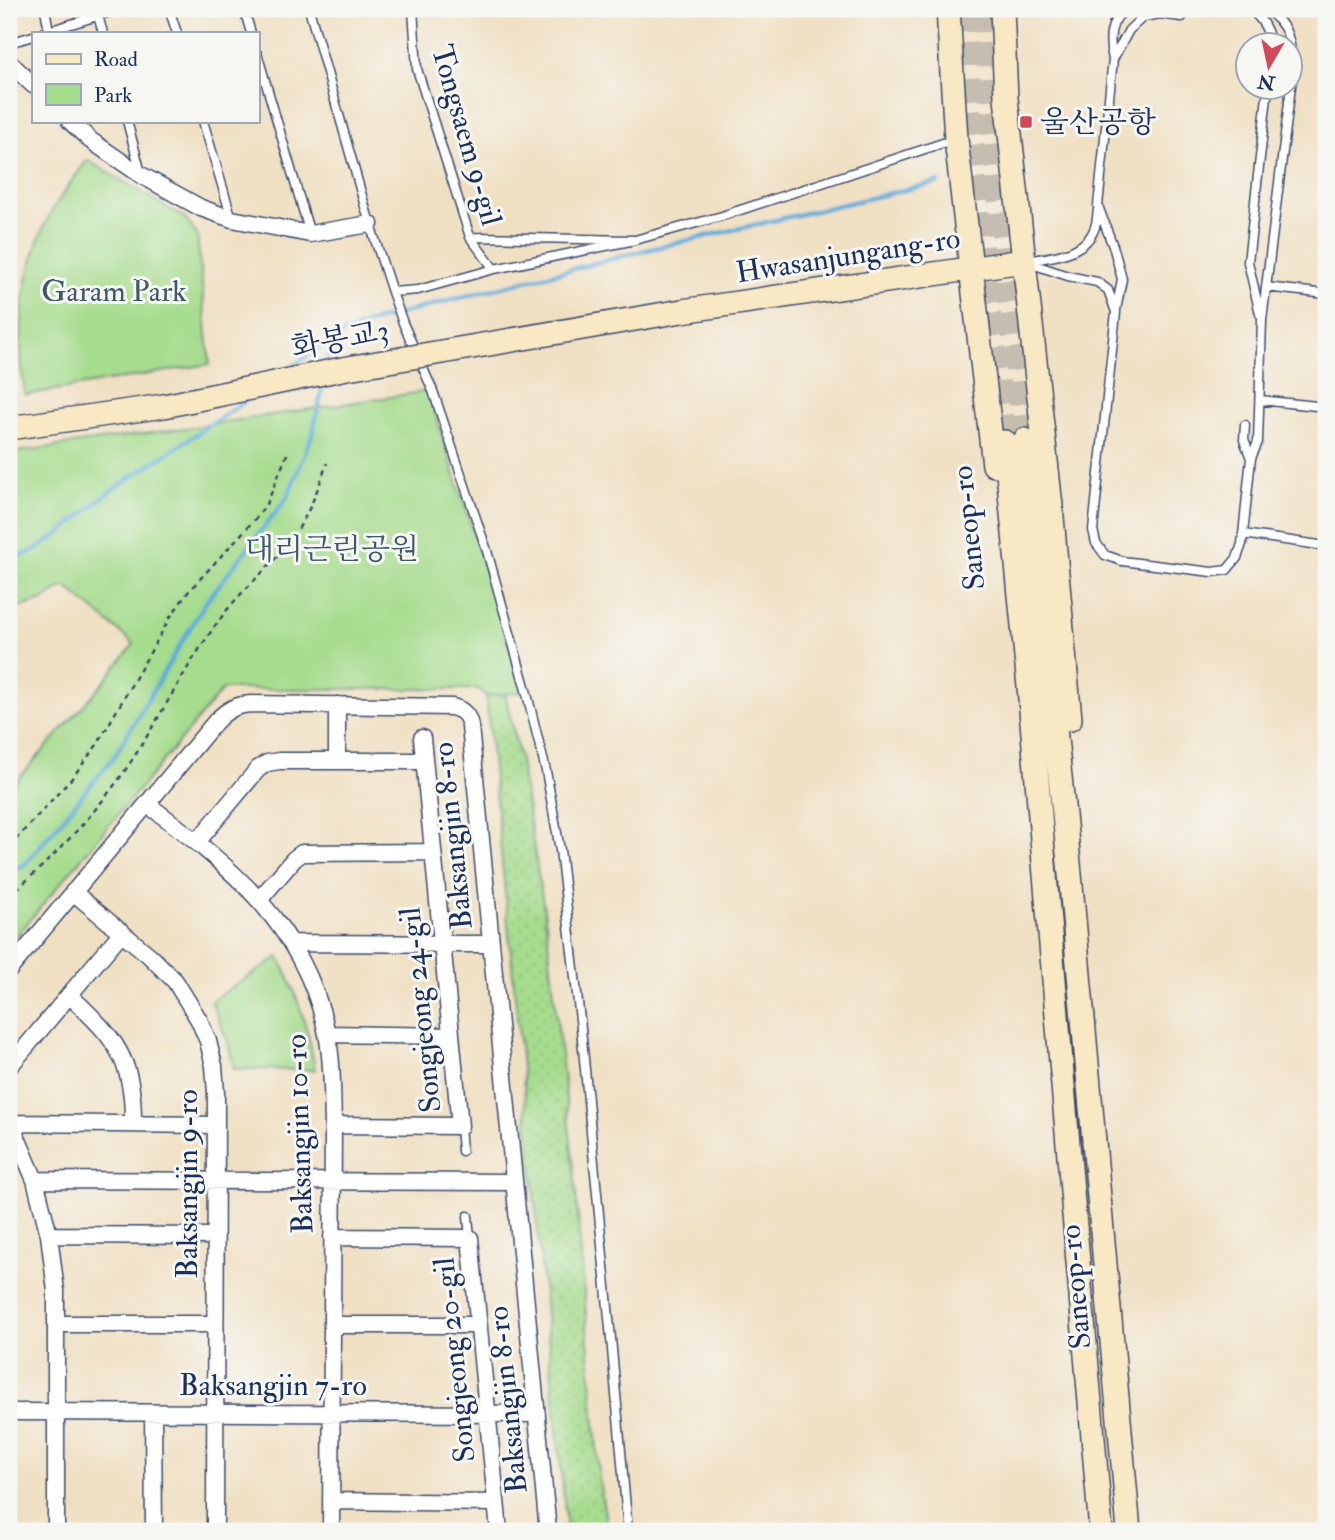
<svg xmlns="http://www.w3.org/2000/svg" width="1335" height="1540" font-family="'IM FELL Double Pica','Noto Serif KR',serif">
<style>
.grass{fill:url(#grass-dots);stroke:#608676;stroke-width:2}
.park{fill:#a6dc8d;stroke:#608676;stroke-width:2}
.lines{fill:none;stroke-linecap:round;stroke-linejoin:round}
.stream{stroke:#61acd9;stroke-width:4.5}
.secondary-tunnel{stroke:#c5bdaf;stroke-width:23;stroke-dasharray:23 11;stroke-linecap:butt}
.lane-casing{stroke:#3b4a6d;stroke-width:11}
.street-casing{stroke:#3b4a6d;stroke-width:19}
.secondary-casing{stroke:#3b4a6d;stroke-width:26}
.path{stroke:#3b4a6d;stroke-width:2.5;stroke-dasharray:5 5;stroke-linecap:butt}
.lane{stroke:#fff;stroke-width:8}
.street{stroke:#fff;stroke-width:16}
.secondary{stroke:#f8e8c3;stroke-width:23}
.secondary-bridge-casing{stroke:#3b4a6d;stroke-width:26;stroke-linecap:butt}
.secondary-bridge{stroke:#f8e8c3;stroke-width:23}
.poi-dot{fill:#d1495b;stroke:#f6f6f2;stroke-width:2.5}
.labels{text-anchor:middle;stroke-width:6;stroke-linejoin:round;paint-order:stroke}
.poi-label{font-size:30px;fill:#1b2f5e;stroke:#f6f6f2;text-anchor:start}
.street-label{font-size:30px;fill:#1b2f5e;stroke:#f6f6f2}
.park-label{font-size:30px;fill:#3e5a6a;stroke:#f6f6f2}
</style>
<defs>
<pattern id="grass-dots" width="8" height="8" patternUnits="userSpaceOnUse" patternTransform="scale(1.75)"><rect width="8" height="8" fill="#a6dc8d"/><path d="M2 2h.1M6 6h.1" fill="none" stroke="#8ebd7c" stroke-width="1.8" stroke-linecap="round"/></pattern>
</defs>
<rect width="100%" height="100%" fill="#f6f6f2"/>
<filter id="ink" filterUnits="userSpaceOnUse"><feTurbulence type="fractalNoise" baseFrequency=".0143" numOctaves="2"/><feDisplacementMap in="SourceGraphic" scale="14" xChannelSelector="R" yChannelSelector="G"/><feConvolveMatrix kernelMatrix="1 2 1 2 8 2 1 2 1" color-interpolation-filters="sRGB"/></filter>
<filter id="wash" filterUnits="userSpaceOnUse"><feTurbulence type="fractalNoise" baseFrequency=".00686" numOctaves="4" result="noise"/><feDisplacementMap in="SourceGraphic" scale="28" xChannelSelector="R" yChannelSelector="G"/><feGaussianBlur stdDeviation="1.57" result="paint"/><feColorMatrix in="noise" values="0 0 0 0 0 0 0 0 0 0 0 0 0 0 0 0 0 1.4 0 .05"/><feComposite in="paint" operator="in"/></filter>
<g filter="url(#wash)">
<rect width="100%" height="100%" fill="#f0e0c3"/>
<path class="grass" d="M 505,694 L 519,755 L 546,923 L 574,1169 L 600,1487 L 608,1531 L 567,1531 L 486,696 Z"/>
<path class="park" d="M 87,160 L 185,218 L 197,235 L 210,364 L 25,395 C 16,336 22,262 53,209 C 63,192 76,176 87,160 Z
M 428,391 L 524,692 L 486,696 L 479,689 L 223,689 L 9,945 L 9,789 L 99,688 L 134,644 L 65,586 L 42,600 L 9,611 L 9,453 L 213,424 Z
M 279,957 C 297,993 309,1030 315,1070 L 234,1069 L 228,1042 L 211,1001 Z"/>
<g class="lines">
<path class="stream" d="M 327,365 L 332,339
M 286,371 L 332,339 L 368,323 L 447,301 L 647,250 L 939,182
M 9,558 C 45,555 85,509 115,488 C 159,458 205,430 248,399
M 9,874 L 26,863 L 114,757 L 205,603 L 287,498 L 313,433 L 324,380"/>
</g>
</g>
<g filter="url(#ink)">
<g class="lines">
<path class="secondary-tunnel" d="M 965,9 C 968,154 988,298 1005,442
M 985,9 L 989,99 L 1010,310 L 1025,440"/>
<g class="lane-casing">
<path id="lane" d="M 45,9 L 49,31
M 169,9 L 177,33
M 244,9 L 251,33
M 309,9 L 370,224 L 392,292 L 418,290 L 494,269 L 635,240
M 413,9 L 417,69 L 470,237 L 494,269
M 1250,9 C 1262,19 1270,30 1270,46
M 98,16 L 103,33
M 42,33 L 120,9
M 9,43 L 33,36
M 257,53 L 310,234
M 1113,59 C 1108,40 1109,19 1127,9
M 127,121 L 141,173
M 203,121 L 232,219
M 470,237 L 635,240 L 722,216 L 955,139
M 1026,261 C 1050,257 1086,255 1095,227 C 1097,222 1097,216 1098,210
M 1026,262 L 1068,276 L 1097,282 L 1108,290 L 1116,312 L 1093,530 L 1096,543 L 1105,555 L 1122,561 L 1212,572 L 1227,570 L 1237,558 L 1242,544 L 1251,458 L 1258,442 L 1262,320 L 1293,70 C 1291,44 1290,23 1264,9
M 1266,287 L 1326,294
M 392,292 L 403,323 L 433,391 L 487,551 L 526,690 L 546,771 L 560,850 L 581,1028 L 612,1349 L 628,1531
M 1116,310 L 1122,279 L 1114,249 L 1098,206 L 1113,59 L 1129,30 L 1143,17 L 1160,14 L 1182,17
M 1260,314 L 1248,262 L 1268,88
M 1260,400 L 1326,407
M 1245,425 L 1244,440 L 1251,458
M 1243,534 L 1326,546
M 460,1126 L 462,1151
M 468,1216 L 470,1238"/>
</g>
<g class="street-casing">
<path id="street" d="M 9,62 L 33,85
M 70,121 L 90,140 L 141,175 L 201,208 L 232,219 L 310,234 L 370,224
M 337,761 L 337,705
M 147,804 C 231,867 305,925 327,1034 C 333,1064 332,1095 333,1125 L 331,1531
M 197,842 L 258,769 L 267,763 L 279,761 L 424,761
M 73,892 L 150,956 L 175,981 L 199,1020 L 208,1041 L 214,1066 L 216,1093 L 215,1531
M 259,900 L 294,859 L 302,853 L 433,852
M 292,943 L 491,944
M 9,970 L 216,721 C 227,710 235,705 251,704 L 452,707 C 463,710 468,715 470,726 L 548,1531
M 69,995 C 99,1023 126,1047 131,1090 C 133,1101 133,1113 133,1124
M 327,1034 L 451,1036
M 9,1067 L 122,932
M 9,1119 L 35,1180 L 49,1235 L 56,1291 L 56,1531
M 11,1123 L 215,1125
M 333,1125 L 460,1126 L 422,738
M 35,1180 L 514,1182
M 49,1235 L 215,1236
M 332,1237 L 470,1238 L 499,1531
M 57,1324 L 215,1324
M 332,1325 L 479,1325
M 9,1412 L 537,1414
M 153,1413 L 154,1531
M 331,1501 L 496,1503"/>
</g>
<g class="secondary-casing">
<path id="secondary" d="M 948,9 L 956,139 L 994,465
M 1002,9 L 1006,98 L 1051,506 L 1070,719
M 682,311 L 1023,261
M 1025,440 L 1069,863 L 1129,1531
M 1005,442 L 1029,687 L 1101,1531"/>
</g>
<path class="path" d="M 9,847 L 72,778 L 97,745 L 171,616 L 188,592 L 257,517 L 268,501 L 288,452
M 9,896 C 52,859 91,819 124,772 C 159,721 186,664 223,615 C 243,589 268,569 288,544 C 307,519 317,492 327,463"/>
<use href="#lane" class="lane"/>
<use href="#street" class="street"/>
<use href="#secondary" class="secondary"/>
<g class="secondary-bridge-casing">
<path id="secondary-bridge" d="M 9,428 L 164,406 L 342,369 L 682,311"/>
</g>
<use href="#secondary-bridge" class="secondary-bridge"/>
</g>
</g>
<rect class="poi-dot" x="1019" y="115" width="14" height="14" rx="3.5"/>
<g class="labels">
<g class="poi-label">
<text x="1040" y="132">울산공항</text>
</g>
<g class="street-label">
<text transform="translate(467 135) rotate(74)" y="10">Tongsaem 9-gil</text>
<text transform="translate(848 255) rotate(-9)" y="10">Hwasanjungang-ro</text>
<text transform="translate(340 339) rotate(-11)" y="10">화봉교3</text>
<text transform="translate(968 528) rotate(-96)" y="10">Saneop-ro</text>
<text transform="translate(452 836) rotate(-96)" y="10">Baksangjin 8-ro</text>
<text transform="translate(420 1010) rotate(-96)" y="10">Songjeong 24-gil</text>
<text transform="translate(299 1134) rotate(-92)" y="10">Baksangjin 10-ro</text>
<text transform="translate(187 1184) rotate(-90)" y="10">Baksangjin 9-ro</text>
<text transform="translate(1075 1287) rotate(-95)" y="10">Saneop-ro</text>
<text transform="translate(454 1360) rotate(-96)" y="10">Songjeong 20-gil</text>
<text x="273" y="1395">Baksangjin 7-ro</text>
<text transform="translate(507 1400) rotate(-96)" y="10">Baksangjin 8-ro</text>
</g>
<g class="park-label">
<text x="114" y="301">Garam Park</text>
<text x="332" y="559">대리근린공원</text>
</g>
</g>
<rect width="1335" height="1540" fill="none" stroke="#f6f6f2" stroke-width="35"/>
<rect x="32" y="32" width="228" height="91" fill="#f6f6f2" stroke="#9ea6b7" stroke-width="2"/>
<rect x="46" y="54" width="35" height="10" fill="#f8e8c3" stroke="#9ea6b7" stroke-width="2"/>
<text x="94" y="66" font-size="21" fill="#1b2f5e">Road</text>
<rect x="46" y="84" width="35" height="21" fill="#a6dc8d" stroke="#9ea6b7" stroke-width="2"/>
<text x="94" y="102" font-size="21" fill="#1b2f5e">Park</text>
<g transform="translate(1269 66) rotate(189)"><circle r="33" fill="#f6f6f2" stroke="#9ea6b7" stroke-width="2"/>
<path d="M0-5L12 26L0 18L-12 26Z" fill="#d1495b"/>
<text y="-10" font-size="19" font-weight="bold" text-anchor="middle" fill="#1b2f5e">N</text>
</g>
</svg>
